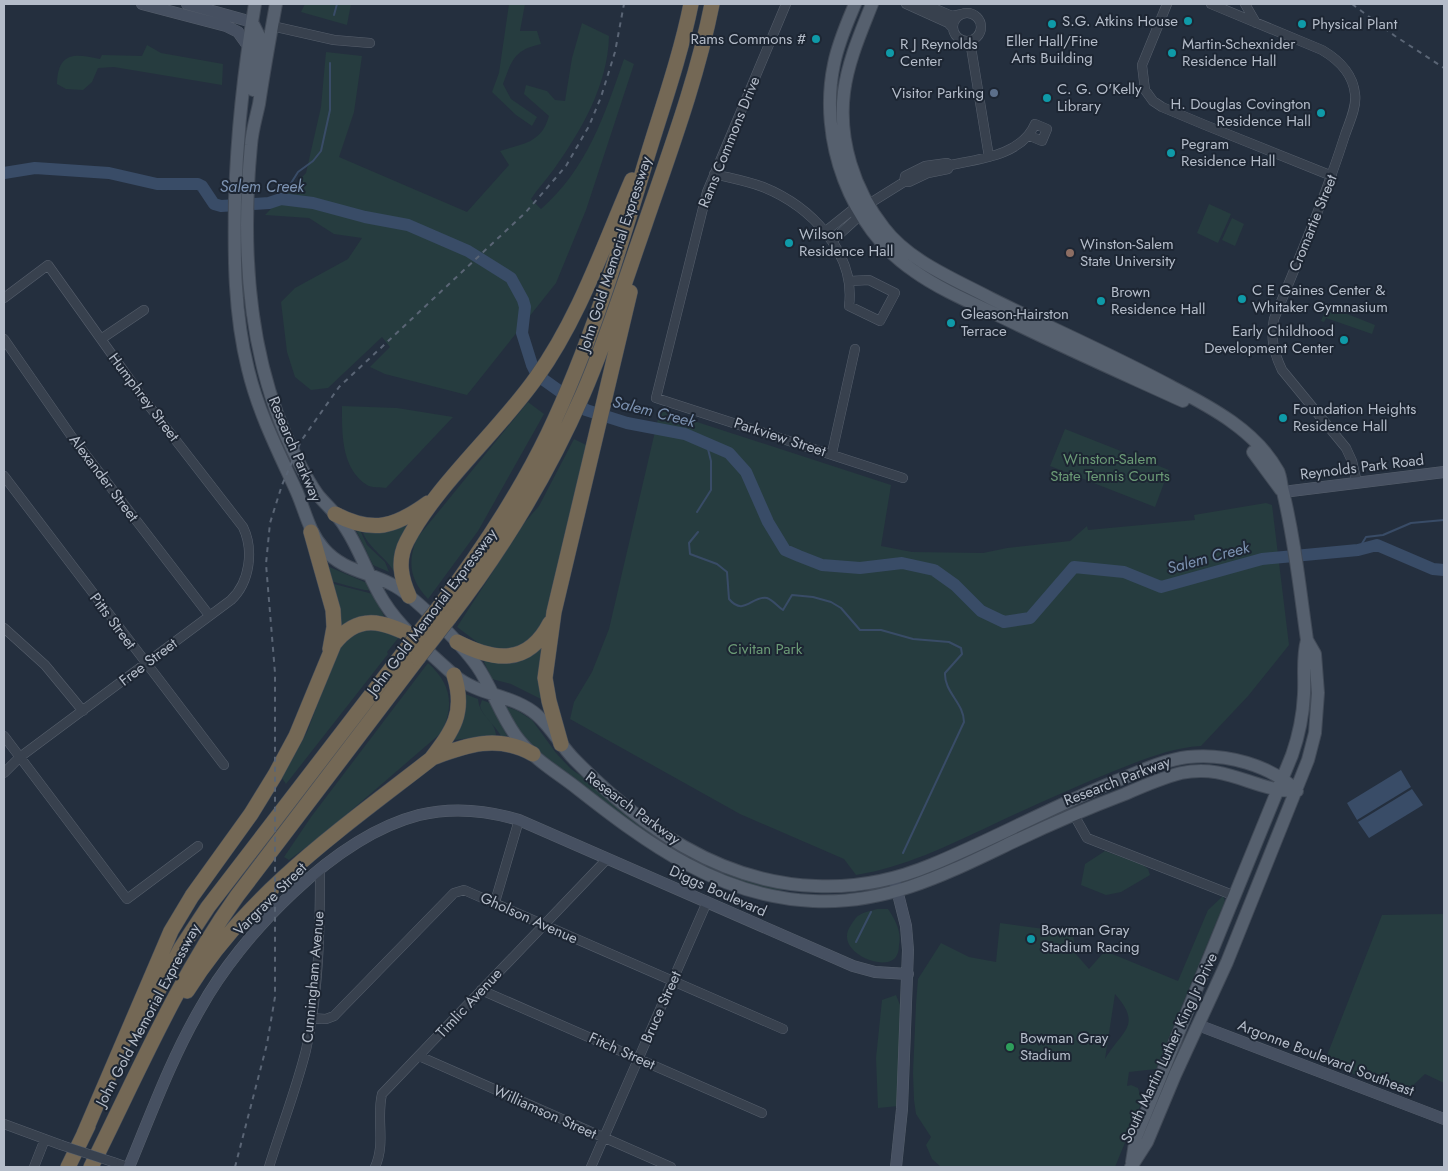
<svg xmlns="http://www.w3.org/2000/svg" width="1448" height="1171" font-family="Jost,sans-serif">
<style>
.green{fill:#263c3f;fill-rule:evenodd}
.water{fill:#394c67}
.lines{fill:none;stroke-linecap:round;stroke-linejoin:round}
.stream{stroke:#394c67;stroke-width:2}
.river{stroke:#394c67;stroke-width:12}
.street-casing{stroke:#565f6c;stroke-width:10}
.secondary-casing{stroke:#565f6c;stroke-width:12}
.primary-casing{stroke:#414a57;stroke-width:14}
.highway-casing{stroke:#434c59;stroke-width:16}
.street{stroke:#38414e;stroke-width:9}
.secondary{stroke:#465061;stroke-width:11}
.primary{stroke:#56606e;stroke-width:12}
.highway{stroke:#746855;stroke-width:15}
.rail{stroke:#5a6575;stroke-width:2;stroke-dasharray:5 5;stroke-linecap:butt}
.street-bridge-casing{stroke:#565f6c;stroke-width:10;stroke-linecap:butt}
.highway-bridge-casing{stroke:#434c59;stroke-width:16;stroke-linecap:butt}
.street-bridge{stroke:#38414e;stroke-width:9}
.highway-bridge{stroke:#746855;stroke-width:15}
.culture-dot{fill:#0f9aa8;stroke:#1d2633;stroke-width:2}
.service-dot{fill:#5c6f8a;stroke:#1d2633;stroke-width:2}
.education-dot{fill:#8d6e63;stroke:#1d2633;stroke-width:2}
.leisure-dot{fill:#2e9e5b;stroke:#1d2633;stroke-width:2}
.labels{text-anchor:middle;stroke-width:4;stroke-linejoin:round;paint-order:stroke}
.poi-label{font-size:15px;fill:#b4bcc9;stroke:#1d2633;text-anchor:start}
.street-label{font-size:15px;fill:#b4bcc9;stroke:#1d2633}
.park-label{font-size:15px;fill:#6b9a76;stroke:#1d2633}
.water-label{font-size:16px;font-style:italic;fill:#7c92b1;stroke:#1d2633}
</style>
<rect width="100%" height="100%" fill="#242f3e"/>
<path class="green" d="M 305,4 L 351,4 L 347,25 L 301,12 Z
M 509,4 L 525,4 L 520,31 L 537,31 L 541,44 C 514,50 512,60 503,84 L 511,99 L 537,117 L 532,126 L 516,115 L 492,92 L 499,73 Z
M 582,23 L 609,36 C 608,85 581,131 554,169 C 547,179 538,188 531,199 L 541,209 C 587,169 605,114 624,59 L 634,64 L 586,210 L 556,283 L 467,395 L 385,374 L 370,367 L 390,347 L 382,337 L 328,388 L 311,390 L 295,377 L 287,352 L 281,302 L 295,288 L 348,259 L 362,238 L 334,234 L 309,218 L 265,215 L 306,173 L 321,107 L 326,52 L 362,56 L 354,112 L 339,157 L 467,212 L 509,165 L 500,151 C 523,143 541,144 549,116 L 524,94 L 526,85 L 547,91 L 555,100 L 565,101 L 572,58 Z
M 147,45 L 161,53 L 223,64 L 222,85 L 114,67 L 98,68 L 92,82 L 83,90 L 66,89 L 57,84 C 58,52 74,53 100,59 L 102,55 L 142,56 Z
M 1209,204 L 1231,214 L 1218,243 L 1197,233 Z
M 1232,218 L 1244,224 L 1235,246 L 1222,240 Z
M 1327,306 L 1375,325 L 1372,334 L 1326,318 L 1324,322 L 1321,321 Z
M 528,402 L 544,414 L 478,531 L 428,599 C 410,580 407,562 417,538 Z
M 342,406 L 397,408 L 453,417 L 386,488 C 381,487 371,488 367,485 C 341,468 342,433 342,406 Z
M 660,410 L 891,485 L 881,546 L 912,552 L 983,553 L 1007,548 L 1070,541 L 1087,526 L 1088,530 L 1195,520 L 1194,515 L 1266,503 L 1272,505 L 1289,645 L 1248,696 L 1201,746 C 1170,748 1142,760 1114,771 C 1072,788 1032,806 992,825 C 947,846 905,867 856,875 L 844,859 L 740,814 L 570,719 L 574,702 L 592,672 L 609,629 Z
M 1065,429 L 1169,470 L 1155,507 L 1050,466 Z
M 574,439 L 588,446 L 548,612 L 539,633 L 510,652 L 481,645 L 457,627 L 525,522 L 539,506 Z
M 406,526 L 407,526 L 395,574 C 388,558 370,550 363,533 Z
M 356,530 L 360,530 L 367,545 L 385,562 L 389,572 L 373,565 Z
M 327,566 L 367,583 L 371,590 C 364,592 341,583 330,581 Z
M 334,584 L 373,594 L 384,616 L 341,630 L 332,586 Z
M 366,626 L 399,637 L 387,652 L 388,654 L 286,784 L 282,778 L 307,732 L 341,643 Z
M 545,639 L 543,700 L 511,684 L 492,679 L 484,662 L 485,660 Z
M 428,663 C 451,684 455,705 441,733 L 325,833 L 289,860 L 284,857 L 311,817 Z
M 465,694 L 478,699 C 480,718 495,720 496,735 L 454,740 Z
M 482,700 L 490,703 L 507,736 L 501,736 C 495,725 483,717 480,706 Z
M 505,706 L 518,711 L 532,720 L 556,753 L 571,769 L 596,786 L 641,824 L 788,887 L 787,890 C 705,892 595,797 533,746 L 516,726 Z
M 1105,851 L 1143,865 L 1148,869 L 1150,875 L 1121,892 L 1106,895 L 1081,885 L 1085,864 Z
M 1223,896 L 1225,901 L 1156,1069 L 1129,1072 L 1127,1086 L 1131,1085 L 1138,1088 L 1142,1101 L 1115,1167 L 941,1167 L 932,1159 L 926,1145 L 931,1137 L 916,1114 L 914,1100 L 913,1073 L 916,1004 L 918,979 L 941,943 L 969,957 L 996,962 L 1000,923 L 1067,932 L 1073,933 L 1075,953 L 1089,969 L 1105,951 L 1178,981 L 1208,910 ZM 1115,994 C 1143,1026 1122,1030 1105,1059 Z
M 877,909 L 888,909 C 895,919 902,932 899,945 C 899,949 898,956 894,959 C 880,971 833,950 851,925 C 853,922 856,917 858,916 C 863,912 871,911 877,909 Z
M 1444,914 L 1444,1083 L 1425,1074 L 1405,1093 L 1324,1063 L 1382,915 Z
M 896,995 L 900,1005 L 898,1106 L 878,1108 L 876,1058 L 882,1000 Z"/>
<path class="water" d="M 1401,770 L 1411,787 L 1357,820 L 1347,803 Z
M 1412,789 L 1423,805 L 1369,838 L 1358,822 Z"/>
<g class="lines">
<path class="stream" d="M 334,15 L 337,4
M 281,199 L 298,172 L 313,161 L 321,151 L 330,110 L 330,63
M 697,512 L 711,490 L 711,461 L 706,441
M 698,532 L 689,543 L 690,554 L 717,564 L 727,572 L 729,599 C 744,617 752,595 767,598 C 773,600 778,607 783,610 L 792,595 L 813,597 L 831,602 L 841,608 L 860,630 L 881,630 L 913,639 L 949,642 L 961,648 L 962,654 L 945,673 C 944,692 964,703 964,722 L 903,853
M 1358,550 L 1366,537 L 1383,535 L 1411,523 L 1444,520
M 856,942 L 871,912"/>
<path class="river" d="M 4,173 L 35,168 L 109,173 L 157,184 L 198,184 L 202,186 L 214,204 L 221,206 L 269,203 L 281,199 L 313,203 L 365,217 L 408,225 L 468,251 L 511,278 L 523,300 L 525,307 L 522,333 L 532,365 L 537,375 L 586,410 L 627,423 L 685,434 L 729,453 L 746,472 L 768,522 L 785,550 L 799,556 L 822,565 L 860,568 L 902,563 L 934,570 L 955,585 L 981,611 L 1004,622 L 1030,618 L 1074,567 L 1124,572 L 1161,587 L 1262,559 L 1358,550 L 1377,545 L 1433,569 L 1444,570"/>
<g class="street-casing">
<path id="street" d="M 786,4 L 707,192 L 656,398 L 903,478
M 906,4 L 948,23 L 953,28
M 924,4 L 952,16 L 962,14
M 1167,4 L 1142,65 L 1145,90 L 1153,101 L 1162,107 L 1205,125 L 1332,176
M 1211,4 L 1322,50 C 1339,60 1353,74 1355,94 C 1357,107 1349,123 1345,135 C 1325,198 1299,258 1274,319 C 1270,338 1274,353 1282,370 L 1346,448 L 1352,461 L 1357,483
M 1245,4 L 1256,23
M953 27a14 14 0 1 1 28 0a14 14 0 1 1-28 0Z
M 272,26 L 334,40 L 370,43
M 970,41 L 989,157
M 714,174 C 730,178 747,181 763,187 C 810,206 856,252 849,306 L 880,321 L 895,293 L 869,280 L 850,281
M 904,182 L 905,176 L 925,166 L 947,163 L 950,165
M 826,231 L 851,211 L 859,210 L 904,182 L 909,182 L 928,173 L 948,169 L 950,165 C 980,159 1022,155 1035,124 L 1047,129 L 1042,141 L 1030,136
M 833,240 L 855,220 L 859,210
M 4,298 L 48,265 L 143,398 L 243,527 C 254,550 250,582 231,600 L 20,757 L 4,773
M 4,339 L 72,437 L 209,615
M 101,339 L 144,310
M 832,453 L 855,349
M 4,476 L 224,765
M 4,628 L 45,665 L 83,711
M 4,736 L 127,899 L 198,846
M 1074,815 L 1087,838 L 1235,896
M 495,902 L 519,820
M 481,990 L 762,1113
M 311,1018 L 326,1019 L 334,1016 L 454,893 L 464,890 L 783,1029
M 419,1056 L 671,1167
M 4,1124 L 61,1145
M 113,1162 L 127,1167
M 34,1167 L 45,1139
M 269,1167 C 281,1128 296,1090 306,1050 C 319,992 320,930 320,871
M 375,1167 C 386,1143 376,1119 382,1094 L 607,859
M 591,1167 L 707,902"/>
</g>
<g class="secondary-casing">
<path id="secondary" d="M 142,4 L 226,26 L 238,32 L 248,46
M 187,4 L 252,22
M 1283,492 L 1444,472
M 894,878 L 906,926 L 908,950 L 902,1109 L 896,1167
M 1198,1025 L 1444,1119
M 129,1167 C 151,1114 171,1059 200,1009 C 241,935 334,837 419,815 C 452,807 486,810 519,820 L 853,966 L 875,972 L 908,974"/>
</g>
<g class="primary-casing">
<path id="primary" d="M 255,4 C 244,69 237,133 235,199 C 234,257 234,313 248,369 C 258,411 277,449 295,488 C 305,509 308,531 324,549 C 342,570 368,572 391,584 C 413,594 462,645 477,666 C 493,689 501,718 519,740 C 535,760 559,774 578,789 C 648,844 720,897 813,901 C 888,905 950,872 1015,841 C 1051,824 1088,808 1125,794 C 1143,786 1162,778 1181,773 C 1228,763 1255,792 1297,791
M 276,4 C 270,37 264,70 259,104 C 256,118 252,131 251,145 C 241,250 248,364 297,459 C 303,471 310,484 318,495 C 327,506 338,515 345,527 C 361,551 369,579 384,602 C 400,628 432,655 454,675 C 478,696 513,694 537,715 C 552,728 561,746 575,760 C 640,826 720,883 816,886 C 856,888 895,880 931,865 C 994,839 1053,806 1116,781 C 1139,772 1163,760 1188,757 C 1226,753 1270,765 1297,791
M 855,4 C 847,23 838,43 834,64 C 818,139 850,228 914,271 C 942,291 977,305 1008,320 C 1065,348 1124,374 1183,401
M 872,4 C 861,32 848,61 844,92 C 838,140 854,190 884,228 C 909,261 954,279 990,298 C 1050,328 1113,355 1172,387 C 1211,407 1256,431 1278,471 C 1281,477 1281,486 1283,492 C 1295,541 1300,591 1307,640 L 1315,654 L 1318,693 L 1315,733 L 1308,760 L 1227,962 L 1175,1075 L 1147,1142 L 1131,1167
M 252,22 L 259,36 L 253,90
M 1253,452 L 1281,490
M 1132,1162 L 1136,1137 L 1292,755 C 1299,735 1303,715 1304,694 C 1305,675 1302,658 1307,640"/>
</g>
<g class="highway-casing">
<path id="highway" d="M 335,514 C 373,534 395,527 428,503
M 311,532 L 333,610 L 334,627 L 330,649
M 409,596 C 401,578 397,560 407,541 C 437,484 498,432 536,378 C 579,318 603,247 632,180
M 439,607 C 480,553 518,496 548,434 C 589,348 618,255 645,164 C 661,111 680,58 691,4
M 450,617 C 503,548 548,474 583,394 C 607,339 625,281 645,224 C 670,151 697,79 712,4
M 457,642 C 494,661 528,666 550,623
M 561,744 L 549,701 L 545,678 L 554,612 L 630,292
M 432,758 C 466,745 498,734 533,754
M 187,991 C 248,893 341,829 431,759 C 453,730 466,713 454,675
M 141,1023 L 181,948 L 208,907 L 407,648
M 84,1134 L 171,931 L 192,896 L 251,814 L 275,775 L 296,736 L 334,644 C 359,612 382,622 414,636
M 68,1167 L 88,1126
M 91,1167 C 137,1075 177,980 237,896 L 418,658"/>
</g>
<use href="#street" class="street"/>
<use href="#secondary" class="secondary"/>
<use href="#primary" class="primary"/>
<use href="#highway" class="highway"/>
<path class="rail" d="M 1352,4 L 1395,36 L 1444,68
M 235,1167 L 267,1044 L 275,997 L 275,673 L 266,564 L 270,523 L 282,485 L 301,441 L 339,387 L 526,212 L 566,166 L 589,126 L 601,97 L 615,52 L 624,4"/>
<g class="street-bridge-casing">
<path id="street-bridge" d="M 61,1145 L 113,1162"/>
</g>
<g class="highway-bridge-casing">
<path id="highway-bridge" d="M 407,648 L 439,607
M 418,658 L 450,617"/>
</g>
<use href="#street-bridge" class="street-bridge"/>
<use href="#highway-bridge" class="highway-bridge"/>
</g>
<g class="culture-dot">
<circle cx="1188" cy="21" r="5"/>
<circle cx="1052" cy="24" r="5"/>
<circle cx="1302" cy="24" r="5"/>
<circle cx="816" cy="39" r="5"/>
<circle cx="890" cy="53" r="5"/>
<circle cx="1172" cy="53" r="5"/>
<circle cx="1047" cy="98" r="5"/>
<circle cx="1321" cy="113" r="5"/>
<circle cx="1171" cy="153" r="5"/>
<circle cx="789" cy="243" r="5"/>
<circle cx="1242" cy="299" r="5"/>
<circle cx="1101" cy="301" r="5"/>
<circle cx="951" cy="323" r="5"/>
<circle cx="1344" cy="340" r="5"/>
<circle cx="1283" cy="418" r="5"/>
<circle cx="1031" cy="939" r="5"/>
</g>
<circle class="service-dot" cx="994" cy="93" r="5"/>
<circle class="education-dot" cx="1070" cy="253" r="5"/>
<circle class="leisure-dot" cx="1010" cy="1047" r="5"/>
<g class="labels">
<g class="poi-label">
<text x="1178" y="26" text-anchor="end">S.G. Atkins House</text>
<text x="1312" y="29">Physical Plant</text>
<text x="806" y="44" text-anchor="end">Rams Commons #</text>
<text x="1052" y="46" text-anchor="middle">Eller Hall/Fine<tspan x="1052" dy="17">Arts Building</tspan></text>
<text x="900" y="49">R J Reynolds<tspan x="900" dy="17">Center</tspan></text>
<text x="1182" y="49">Martin-Schexnider<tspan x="1182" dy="17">Residence Hall</tspan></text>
<text x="1057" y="94">C. G. O'Kelly<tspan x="1057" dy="17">Library</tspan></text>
<text x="984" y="98" text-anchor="end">Visitor Parking</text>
<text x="1311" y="109" text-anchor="end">H. Douglas Covington<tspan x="1311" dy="17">Residence Hall</tspan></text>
<text x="1181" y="149">Pegram<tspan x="1181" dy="17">Residence Hall</tspan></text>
<text x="799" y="239">Wilson<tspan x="799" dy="17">Residence Hall</tspan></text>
<text x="1080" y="249">Winston-Salem<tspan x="1080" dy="17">State University</tspan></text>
<text x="1252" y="295">C E Gaines Center &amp;<tspan x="1252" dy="17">Whitaker Gymnasium</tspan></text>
<text x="1111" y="297">Brown<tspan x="1111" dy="17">Residence Hall</tspan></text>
<text x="961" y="319">Gleason-Hairston<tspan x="961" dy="17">Terrace</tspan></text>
<text x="1334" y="336" text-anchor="end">Early Childhood<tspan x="1334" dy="17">Development Center</tspan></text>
<text x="1293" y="414">Foundation Heights<tspan x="1293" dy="17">Residence Hall</tspan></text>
<text x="1041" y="935">Bowman Gray<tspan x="1041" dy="17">Stadium Racing</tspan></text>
<text x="1020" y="1043">Bowman Gray<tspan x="1020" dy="17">Stadium</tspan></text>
</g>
<g class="street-label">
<text transform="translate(729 142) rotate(-68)" y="5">Rams Commons Drive</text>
<text transform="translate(1313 223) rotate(-68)" y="5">Cromartie Street</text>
<text transform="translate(615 254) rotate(-72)" y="5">John Gold Memorial Expressway</text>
<text transform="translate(144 397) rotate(53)" y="5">Humphrey Street</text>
<text transform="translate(780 437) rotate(18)" y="5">Parkview Street</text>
<text transform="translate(295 449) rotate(67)" y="5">Research Parkway</text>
<text transform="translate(1362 467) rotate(-7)" y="5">Reynolds Park Road</text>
<text transform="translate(104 478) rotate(53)" y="5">Alexander Street</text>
<text transform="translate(432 612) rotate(-53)" y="5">John Gold Memorial Expressway</text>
<text transform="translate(113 621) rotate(53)" y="5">Pitts Street</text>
<text transform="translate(148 662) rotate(-37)" y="5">Free Street</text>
<text transform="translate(1117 781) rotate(-21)" y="5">Research Parkway</text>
<text transform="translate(633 808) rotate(36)" y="5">Research Parkway</text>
<text transform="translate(718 891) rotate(24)" y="5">Diggs Boulevard</text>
<text transform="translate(270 899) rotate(-45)" y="5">Vargrave Street</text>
<text transform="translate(529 918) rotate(24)" y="5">Gholson Avenue</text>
<text transform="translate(313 977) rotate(-85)" y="5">Cunningham Avenue</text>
<text transform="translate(469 1003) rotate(-47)" y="5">Timlic Avenue</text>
<text transform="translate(661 1007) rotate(-66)" y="5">Bruce Street</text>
<text transform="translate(148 1015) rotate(-62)" y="5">John Gold Memorial Expressway</text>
<text transform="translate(1169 1048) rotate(-65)" y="5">South Martin Luther King Jr Drive</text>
<text transform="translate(622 1051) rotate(24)" y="5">Fitch Street</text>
<text transform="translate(1326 1058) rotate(21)" y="5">Argonne Boulevard Southeast</text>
<text transform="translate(545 1112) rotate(24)" y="5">Williamson Street</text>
</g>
<g class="park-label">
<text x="1110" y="464">Winston-Salem<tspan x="1110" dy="17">State Tennis Courts</tspan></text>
<text x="765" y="654">Civitan Park</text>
</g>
<g class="water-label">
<text x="262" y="192">Salem Creek</text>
<text transform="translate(654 411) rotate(14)" y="6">Salem Creek</text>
<text transform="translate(1208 557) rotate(-15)" y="6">Salem Creek</text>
</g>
</g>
<rect width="1448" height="1171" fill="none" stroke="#b4bcc9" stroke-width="10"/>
</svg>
